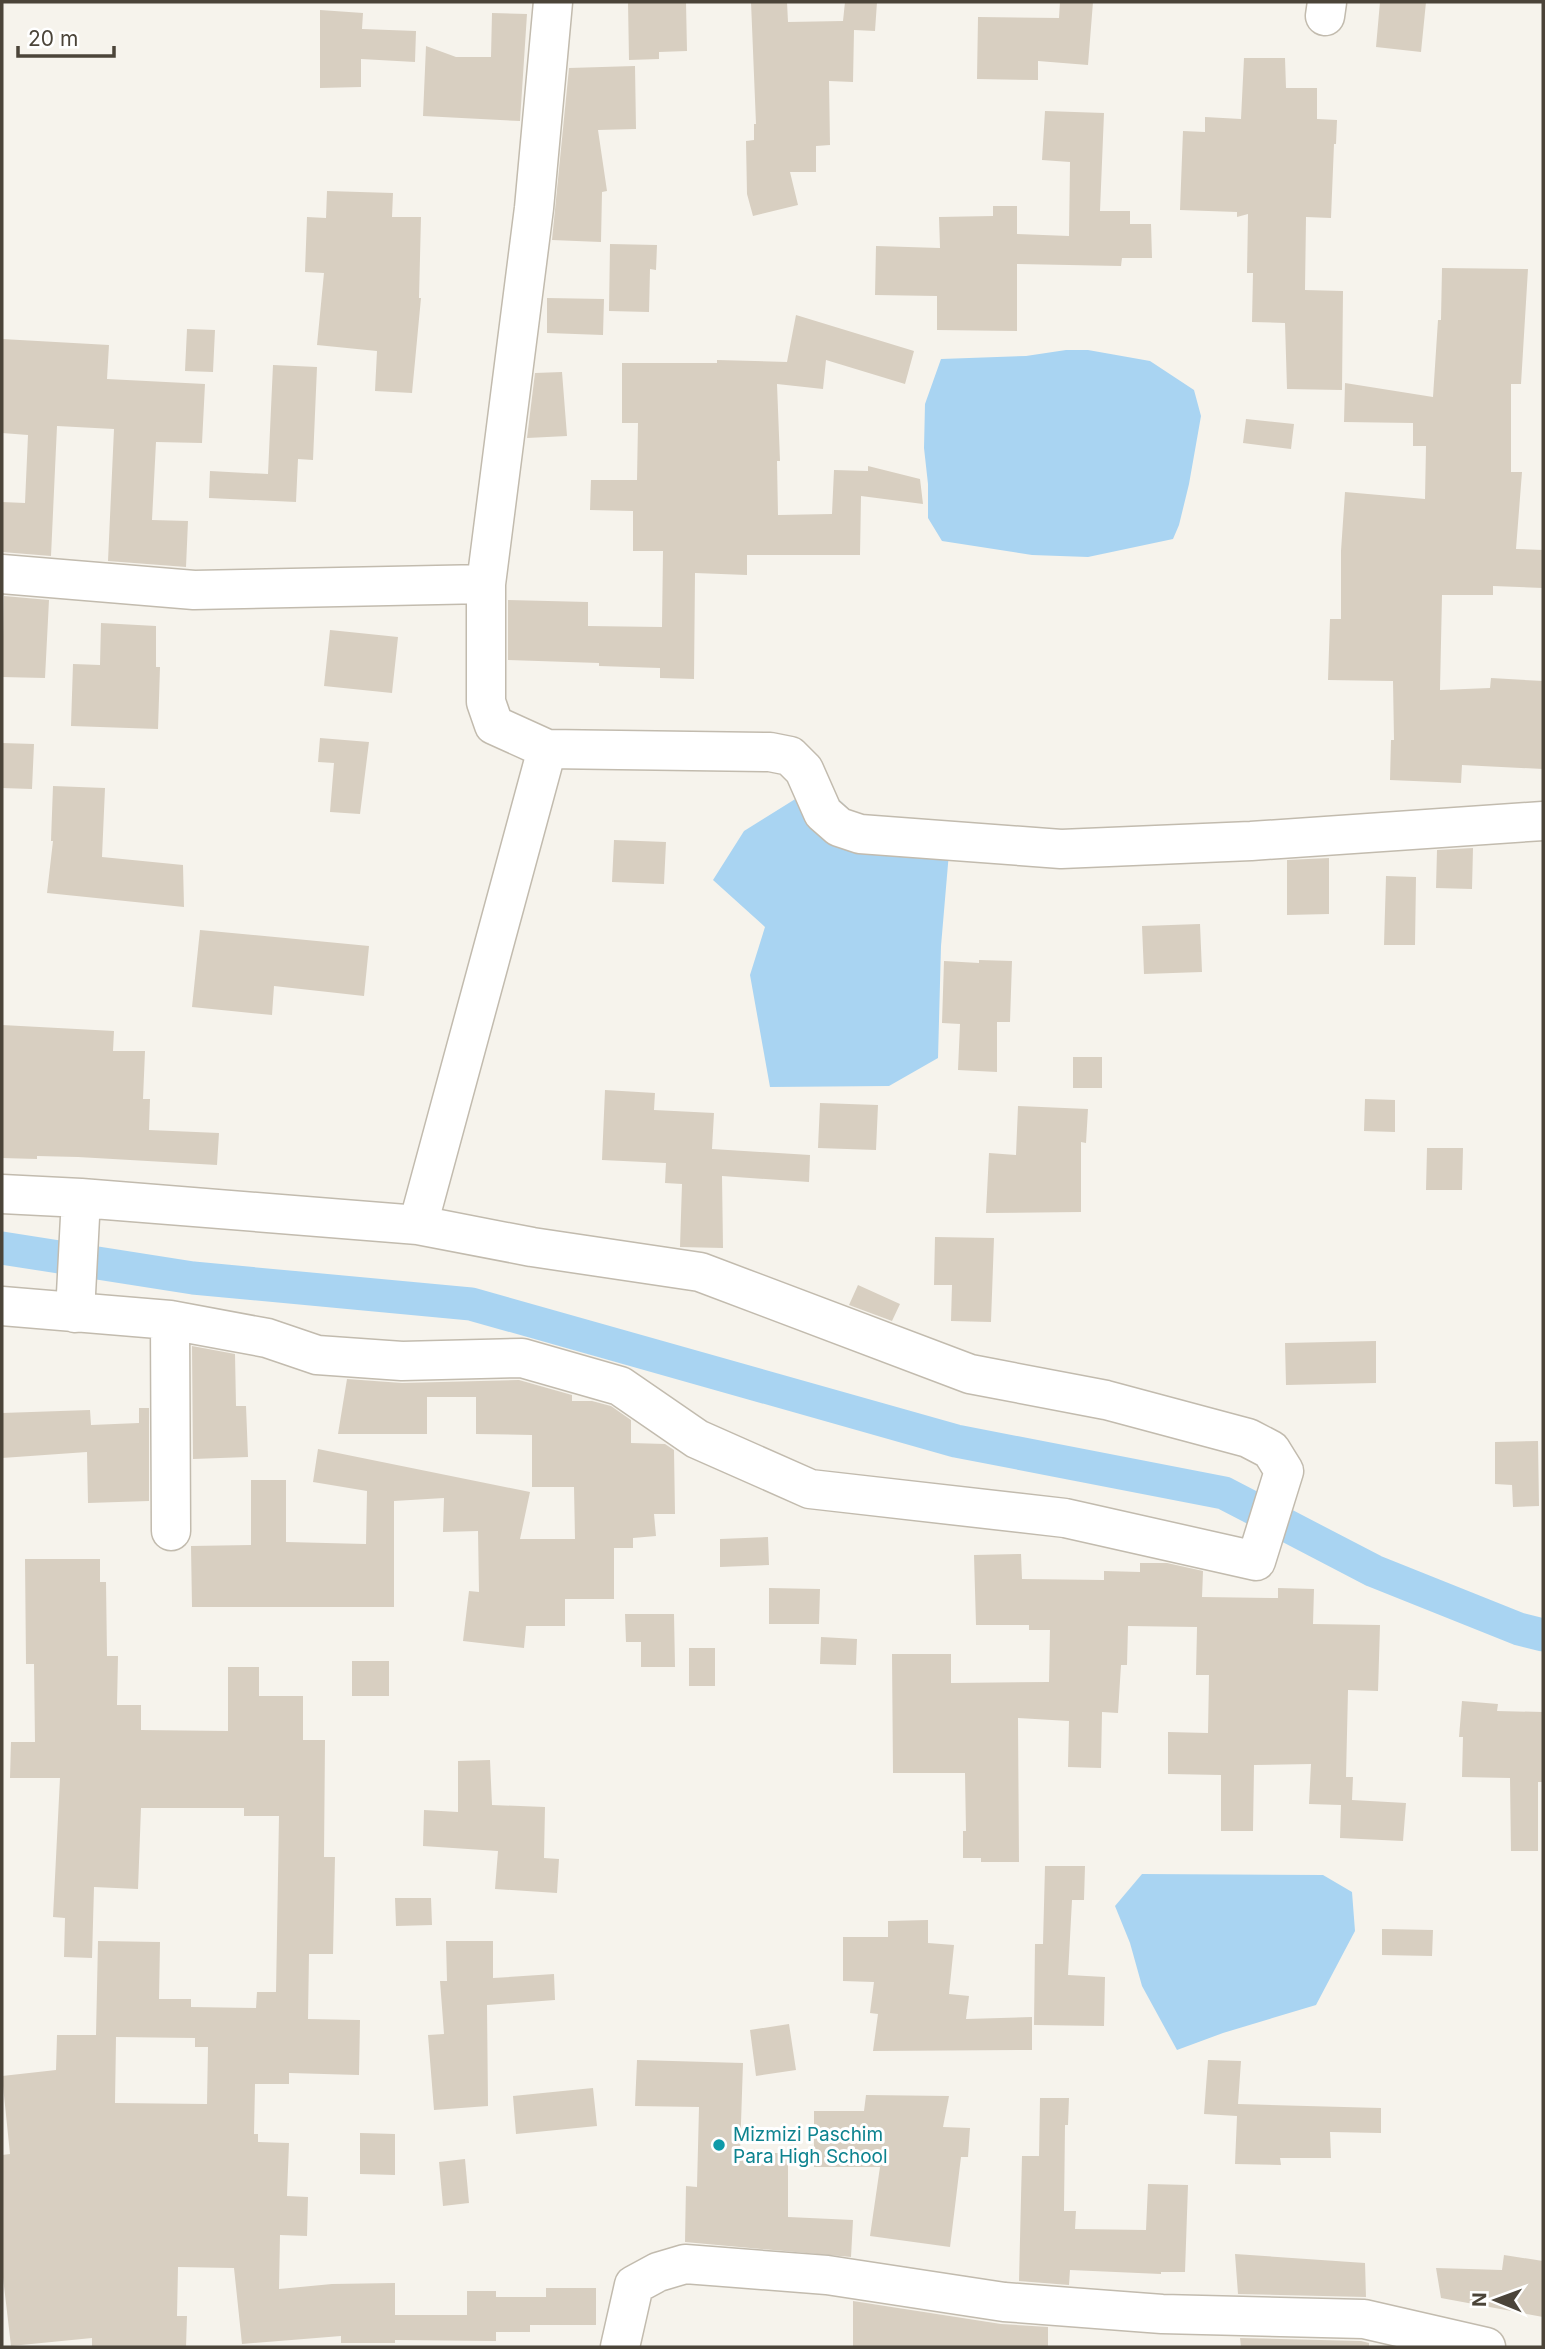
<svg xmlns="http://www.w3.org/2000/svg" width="1545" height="2349" font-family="Inter,sans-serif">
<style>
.water{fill:#a9d4f2}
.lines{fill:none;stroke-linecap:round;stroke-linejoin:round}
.canal{stroke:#a9d4f2;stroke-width:33}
.building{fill:#d8cfc1;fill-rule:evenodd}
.minor-casing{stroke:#c2bbae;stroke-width:41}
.minor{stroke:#fff;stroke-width:38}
.culture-dot{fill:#0f9aa8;stroke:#fff;stroke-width:2.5}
.labels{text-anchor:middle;stroke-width:6;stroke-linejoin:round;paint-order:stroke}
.culture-label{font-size:19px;fill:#0d838f;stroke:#fff;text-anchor:start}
</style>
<rect width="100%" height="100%" fill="#f6f3ec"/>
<path class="water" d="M 1066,350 L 1088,350 L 1150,361 L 1194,390 L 1201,416 L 1189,484 L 1179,525 L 1173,539 L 1088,557 L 1032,555 L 942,541 L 928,518 L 928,484 L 924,448 L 925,404 L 941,359 L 1026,356 Z
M 821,783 L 858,817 L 951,829 L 941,946 L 938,1058 L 889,1086 L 770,1087 L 750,975 L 765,927 L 713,880 L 744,831 Z
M 1142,1874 L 1323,1875 L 1352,1892 L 1355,1931 L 1316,2005 L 1223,2033 L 1177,2050 L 1142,1986 L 1130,1943 L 1115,1906 Z"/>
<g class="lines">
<path class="canal" d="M 2,1248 L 193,1278 L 471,1304 L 956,1441 L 1224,1493 L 1374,1571 L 1519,1629 L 1543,1635"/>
</g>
<path class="building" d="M 628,2 L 686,2 L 687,51 L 659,52 L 659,59 L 629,60 Z
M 751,2 L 787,2 L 788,22 L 843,21 L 845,2 L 877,2 L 875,31 L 854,30 L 853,82 L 829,81 L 830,145 L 816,146 L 816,172 L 790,172 L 798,205 L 753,216 L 747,194 L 746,141 L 754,140 L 754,124 L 756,124 Z
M 1060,2 L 1093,2 L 1088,65 L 1038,61 L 1038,80 L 977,79 L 978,17 L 1059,18 Z
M 1380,2 L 1426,2 L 1421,52 L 1376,47 Z
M 320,10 L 363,13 L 362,29 L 416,31 L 415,62 L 361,59 L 361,87 L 320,88 Z
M 492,13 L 527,14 L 520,121 L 423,116 L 426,46 L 456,57 L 491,57 Z
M 1244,58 L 1285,58 L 1286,88 L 1317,88 L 1317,119 L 1337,120 L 1336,144 L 1334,144 L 1331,218 L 1306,217 L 1305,290 L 1343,291 L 1342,390 L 1287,389 L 1285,323 L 1252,322 L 1253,273 L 1247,273 L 1248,214 L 1237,217 L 1237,212 L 1180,210 L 1183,131 L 1205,132 L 1205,117 L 1241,119 Z
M 635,66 L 636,129 L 598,130 L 607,191 L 602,192 L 601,242 L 552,240 L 569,68 Z
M 1045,111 L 1104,113 L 1100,211 L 1130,211 L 1130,224 L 1151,224 L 1152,258 L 1122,258 L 1121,266 L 1017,264 L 1017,331 L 937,330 L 937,296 L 875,295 L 876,246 L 940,248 L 939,217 L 993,216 L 993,206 L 1017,206 L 1017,234 L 1069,236 L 1070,162 L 1042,160 Z
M 327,191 L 393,193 L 392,217 L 421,217 L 419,298 L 421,298 L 412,393 L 375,391 L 377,351 L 317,345 L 324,273 L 305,272 L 307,217 L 326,218 Z
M 610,244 L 657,245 L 656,270 L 650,269 L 649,312 L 609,311 Z
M 1442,268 L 1528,269 L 1521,384 L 1511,384 L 1511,472 L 1522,472 L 1516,549 L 1543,550 L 1543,588 L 1493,586 L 1493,595 L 1442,595 L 1440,690 L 1490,688 L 1491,678 L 1543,681 L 1543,769 L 1462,765 L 1461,783 L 1390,780 L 1391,740 L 1394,740 L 1393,681 L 1328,680 L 1330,619 L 1341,619 L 1341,551 L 1345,492 L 1425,499 L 1426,446 L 1413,446 L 1413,423 L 1344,422 L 1345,383 L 1433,397 L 1438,320 L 1441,320 Z
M 547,298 L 604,299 L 603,335 L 547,333 Z
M 796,315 L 914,351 L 905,384 L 826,360 L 823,389 L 777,384 L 780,461 L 777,461 L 778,515 L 832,514 L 834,470 L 868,471 L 868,466 L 920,479 L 923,504 L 861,496 L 860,555 L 747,555 L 747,575 L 695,573 L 694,679 L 660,678 L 660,668 L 599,666 L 599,663 L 508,660 L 508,600 L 588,602 L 588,626 L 662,627 L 663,551 L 633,551 L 633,511 L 590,510 L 591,480 L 637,480 L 638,423 L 622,423 L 622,363 L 717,363 L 717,360 L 787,362 Z
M 187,329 L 215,330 L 213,372 L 185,371 Z
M 2,339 L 109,345 L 107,379 L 205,384 L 202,443 L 156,442 L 152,520 L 188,521 L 186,567 L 108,561 L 114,429 L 57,426 L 51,556 L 2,552 L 2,502 L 25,503 L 28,435 L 2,433 Z
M 273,365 L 317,367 L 313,460 L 298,459 L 296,502 L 209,498 L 210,471 L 268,474 Z
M 562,372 L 567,436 L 527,438 L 535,373 Z
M 1246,419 L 1294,424 L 1291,449 L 1243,443 Z
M 4,596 L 49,600 L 45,678 L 2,677 Z
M 101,623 L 156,626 L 156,667 L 160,667 L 158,729 L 71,726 L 73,664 L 100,665 Z
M 330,630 L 398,637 L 392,693 L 324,686 Z
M 320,738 L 369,742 L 360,814 L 330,812 L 334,763 L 318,762 Z
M 2,743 L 34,744 L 32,789 L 2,788 Z
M 53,786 L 105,788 L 102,857 L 183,865 L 184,907 L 47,893 L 53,841 L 51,841 Z
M 614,840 L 666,842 L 664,884 L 612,882 Z
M 1473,848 L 1472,889 L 1436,888 L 1437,850 Z
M 1329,858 L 1329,914 L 1287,915 L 1287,860 Z
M 1386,876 L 1416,877 L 1415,945 L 1384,945 Z
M 1200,924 L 1202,972 L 1144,974 L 1142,926 Z
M 200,930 L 369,946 L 364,996 L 274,986 L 272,1015 L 192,1007 Z
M 979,960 L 1012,961 L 1010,1022 L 997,1022 L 997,1072 L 958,1070 L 960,1024 L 942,1023 L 944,961 L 979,963 Z
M 2,1025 L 114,1031 L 113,1051 L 145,1051 L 143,1099 L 150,1099 L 149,1130 L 219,1133 L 217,1165 L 78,1157 L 37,1156 L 37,1159 L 2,1158 Z
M 1073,1057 L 1102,1057 L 1102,1088 L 1073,1088 Z
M 605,1090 L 655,1093 L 654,1110 L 714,1113 L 712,1149 L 810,1155 L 809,1182 L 722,1176 L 723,1248 L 680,1247 L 682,1184 L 665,1183 L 666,1163 L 602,1160 Z
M 1365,1099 L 1395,1100 L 1395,1132 L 1364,1131 Z
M 820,1103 L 878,1105 L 876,1150 L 818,1148 Z
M 1018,1106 L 1088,1109 L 1086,1143 L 1081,1142 L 1081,1212 L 986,1213 L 989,1153 L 1016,1155 Z
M 1427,1148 L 1463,1148 L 1462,1190 L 1426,1190 Z
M 935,1237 L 994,1238 L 991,1322 L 951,1321 L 952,1285 L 934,1285 Z
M 858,1285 L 900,1304 L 892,1321 L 849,1305 Z
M 1376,1341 L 1376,1383 L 1286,1385 L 1285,1343 Z
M 192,1346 L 235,1354 L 236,1406 L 246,1406 L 248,1457 L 193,1459 Z
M 347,1379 L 402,1383 L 519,1380 L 572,1395 L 572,1401 L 592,1401 L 611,1406 L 631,1420 L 631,1443 L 665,1444 L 674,1450 L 675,1514 L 654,1514 L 656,1536 L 633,1538 L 633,1548 L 614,1548 L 614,1599 L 565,1599 L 565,1626 L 526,1626 L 524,1648 L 463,1641 L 469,1591 L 479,1592 L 478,1531 L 443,1532 L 444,1498 L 394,1501 L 394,1607 L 192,1607 L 191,1546 L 251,1545 L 251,1480 L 286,1480 L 286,1542 L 366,1544 L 367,1491 L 313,1482 L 318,1449 L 530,1492 L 520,1539 L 575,1539 L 574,1487 L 532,1487 L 532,1435 L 476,1434 L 476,1397 L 427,1397 L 427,1434 L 338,1434 Z
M 139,1408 L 149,1408 L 149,1501 L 88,1503 L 87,1452 L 2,1458 L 2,1413 L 90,1410 L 91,1425 L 139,1423 Z
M 1538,1441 L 1539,1506 L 1513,1507 L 1512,1485 L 1495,1484 L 1495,1442 Z
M 768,1537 L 769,1565 L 720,1567 L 720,1539 Z
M 1021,1554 L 1022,1579 L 1104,1580 L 1104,1571 L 1140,1572 L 1140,1563 L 1167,1563 L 1203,1571 L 1202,1597 L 1278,1598 L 1278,1588 L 1314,1589 L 1313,1624 L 1380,1625 L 1378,1691 L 1348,1690 L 1346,1777 L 1353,1777 L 1352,1800 L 1406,1803 L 1403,1841 L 1340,1838 L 1341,1805 L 1309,1804 L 1311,1764 L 1254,1765 L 1253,1831 L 1221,1831 L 1221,1775 L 1168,1774 L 1168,1732 L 1208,1733 L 1209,1675 L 1196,1675 L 1197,1627 L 1128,1626 L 1127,1665 L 1121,1665 L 1118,1713 L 1102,1712 L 1101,1768 L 1068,1767 L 1069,1721 L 1018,1718 L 1019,1862 L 981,1862 L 981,1858 L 963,1858 L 963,1831 L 966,1831 L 965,1773 L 893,1773 L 892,1654 L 951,1654 L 951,1683 L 1049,1682 L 1050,1630 L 1029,1630 L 1029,1625 L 976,1625 L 974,1555 Z
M 25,1559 L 100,1559 L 100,1582 L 106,1582 L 107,1656 L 118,1656 L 117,1705 L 141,1705 L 141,1730 L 228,1731 L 228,1667 L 259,1667 L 259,1696 L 303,1696 L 303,1740 L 325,1740 L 324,1857 L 335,1857 L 333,1954 L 309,1954 L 308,2019 L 360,2020 L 359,2075 L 289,2073 L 289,2084 L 255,2084 L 254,2134 L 258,2134 L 258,2142 L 289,2143 L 287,2196 L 308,2197 L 307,2236 L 280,2235 L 279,2289 L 332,2284 L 395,2283 L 395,2315 L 467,2315 L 467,2291 L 496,2291 L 496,2297 L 546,2297 L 546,2288 L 596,2288 L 596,2325 L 530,2325 L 530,2332 L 496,2332 L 496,2341 L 395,2340 L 395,2343 L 341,2343 L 341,2336 L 242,2344 L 234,2268 L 178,2267 L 177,2316 L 187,2316 L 186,2347 L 92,2347 L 92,2338 L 11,2346 L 2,2269 L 2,2155 L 10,2154 L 2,2076 L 56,2070 L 57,2035 L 96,2035 L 98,1941 L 160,1942 L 159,1999 L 191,1999 L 191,2007 L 256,2008 L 257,1992 L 276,1992 L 279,1816 L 244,1816 L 244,1808 L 141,1808 L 138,1889 L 94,1887 L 92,1958 L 64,1957 L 65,1918 L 53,1917 L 60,1778 L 10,1778 L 11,1742 L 35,1742 L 34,1664 L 26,1664 ZM 116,2037 L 195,2038 L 195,2047 L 208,2047 L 207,2104 L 115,2103 Z
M 769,1588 L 820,1589 L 819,1624 L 769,1624 Z
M 625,1614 L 674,1614 L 675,1667 L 641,1667 L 641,1642 L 626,1642 Z
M 821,1637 L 857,1639 L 856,1665 L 820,1664 Z
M 689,1648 L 715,1648 L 715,1686 L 689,1686 Z
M 352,1661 L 389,1661 L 389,1696 L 352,1696 Z
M 1462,1701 L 1498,1704 L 1497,1711 L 1543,1712 L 1543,1782 L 1538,1782 L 1538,1851 L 1511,1851 L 1510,1778 L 1462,1777 L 1463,1737 L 1459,1737 Z
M 490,1760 L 492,1805 L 545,1807 L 544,1858 L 559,1859 L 557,1893 L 495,1889 L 498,1851 L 423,1846 L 424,1810 L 458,1812 L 458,1761 Z
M 1045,1866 L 1085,1866 L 1084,1900 L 1072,1900 L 1068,1975 L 1105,1977 L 1104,2026 L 1034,2025 L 1035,1944 L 1043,1944 Z
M 395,1898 L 431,1898 L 432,1925 L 396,1926 Z
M 928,1920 L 928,1943 L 954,1945 L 949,1994 L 969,1996 L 966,2019 L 1032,2017 L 1032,2050 L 873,2051 L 878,2014 L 870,2013 L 874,1982 L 843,1981 L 843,1937 L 888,1937 L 888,1921 Z
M 1382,1929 L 1433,1930 L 1432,1956 L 1382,1955 Z
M 446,1941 L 493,1941 L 493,1978 L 554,1974 L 555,2000 L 487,2005 L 488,2106 L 434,2110 L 428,2035 L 444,2034 L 440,1981 L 447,1981 Z
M 789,2024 L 796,2070 L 756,2076 L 750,2030 Z
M 637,2060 L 743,2063 L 740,2153 L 788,2153 L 788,2217 L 853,2220 L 851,2257 L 685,2242 L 686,2186 L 697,2187 L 699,2107 L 635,2106 Z
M 1208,2060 L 1241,2061 L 1238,2104 L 1381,2108 L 1381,2133 L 1330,2132 L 1331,2158 L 1280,2158 L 1281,2165 L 1235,2164 L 1237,2116 L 1204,2114 Z
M 593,2088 L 597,2126 L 516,2134 L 513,2096 Z
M 866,2095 L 949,2096 L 943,2127 L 970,2128 L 968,2157 L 961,2157 L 950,2247 L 870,2236 L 880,2167 L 814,2167 L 814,2111 L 864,2111 Z
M 1040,2098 L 1069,2098 L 1068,2125 L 1065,2125 L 1064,2211 L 1076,2211 L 1075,2229 L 1146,2230 L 1148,2184 L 1188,2185 L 1185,2272 L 1161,2272 L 1161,2274 L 1070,2270 L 1069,2285 L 1019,2281 L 1022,2156 L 1039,2156 Z
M 360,2133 L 395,2134 L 395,2175 L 360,2174 Z
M 465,2159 L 469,2203 L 443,2206 L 439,2162 Z
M 1235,2254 L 1365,2263 L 1366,2297 L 1238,2294 Z
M 1504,2255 L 1543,2261 L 1543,2317 L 1441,2298 L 1436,2268 L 1502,2270 Z
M 853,2301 L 1001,2324 L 1048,2327 L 1048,2347 L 853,2347 Z
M 1240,2338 L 1361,2341 L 1369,2343 L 1369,2347 L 1241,2347 Z"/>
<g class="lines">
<g class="minor-casing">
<path id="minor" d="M 1325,16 L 1327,2
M 2,574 L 194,590 L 486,584 L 486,702 L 494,725 L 547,749 L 770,752 L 790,756 L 804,770 L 823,813 L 839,827 L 860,834 L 1061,849 L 1251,841 L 1543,821
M 486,584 L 534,208 L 553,2
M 2,1194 L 81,1198 L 418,1225 L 532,1247 L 700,1272 L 970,1374 L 1106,1400 L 1248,1438 L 1271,1450 L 1284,1471 L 1256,1561 L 1065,1518 L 810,1489 L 697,1439 L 620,1386 L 522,1358 L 402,1361 L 317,1355 L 267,1338 L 170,1320 L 2,1306
M 418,1225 L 547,749
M 75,1313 L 81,1198
M 170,1320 L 171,1531
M 620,2347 L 634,2285 L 658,2272 L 685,2264 L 827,2275 L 1004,2302 L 1162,2314 L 1364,2319 L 1486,2347"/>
</g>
<use href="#minor" class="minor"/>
</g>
<circle class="culture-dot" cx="719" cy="2145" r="7"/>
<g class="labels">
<g class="culture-label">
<text x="733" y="2141">Mizmizi Paschim<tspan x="733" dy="22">Para High School</tspan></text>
</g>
</g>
<rect width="1545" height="2349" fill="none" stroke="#4b4439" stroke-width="7"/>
<g transform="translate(1496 2300) rotate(271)" stroke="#ffffff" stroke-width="5" paint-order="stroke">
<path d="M0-5L12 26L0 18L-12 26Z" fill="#4b4439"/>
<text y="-10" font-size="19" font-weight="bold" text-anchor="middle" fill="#4b4439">N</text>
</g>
<path d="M18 46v10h96v-10" fill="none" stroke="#4b4439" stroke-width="3.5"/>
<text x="28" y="46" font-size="21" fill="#4b4439" stroke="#ffffff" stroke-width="5" paint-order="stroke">20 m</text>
</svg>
